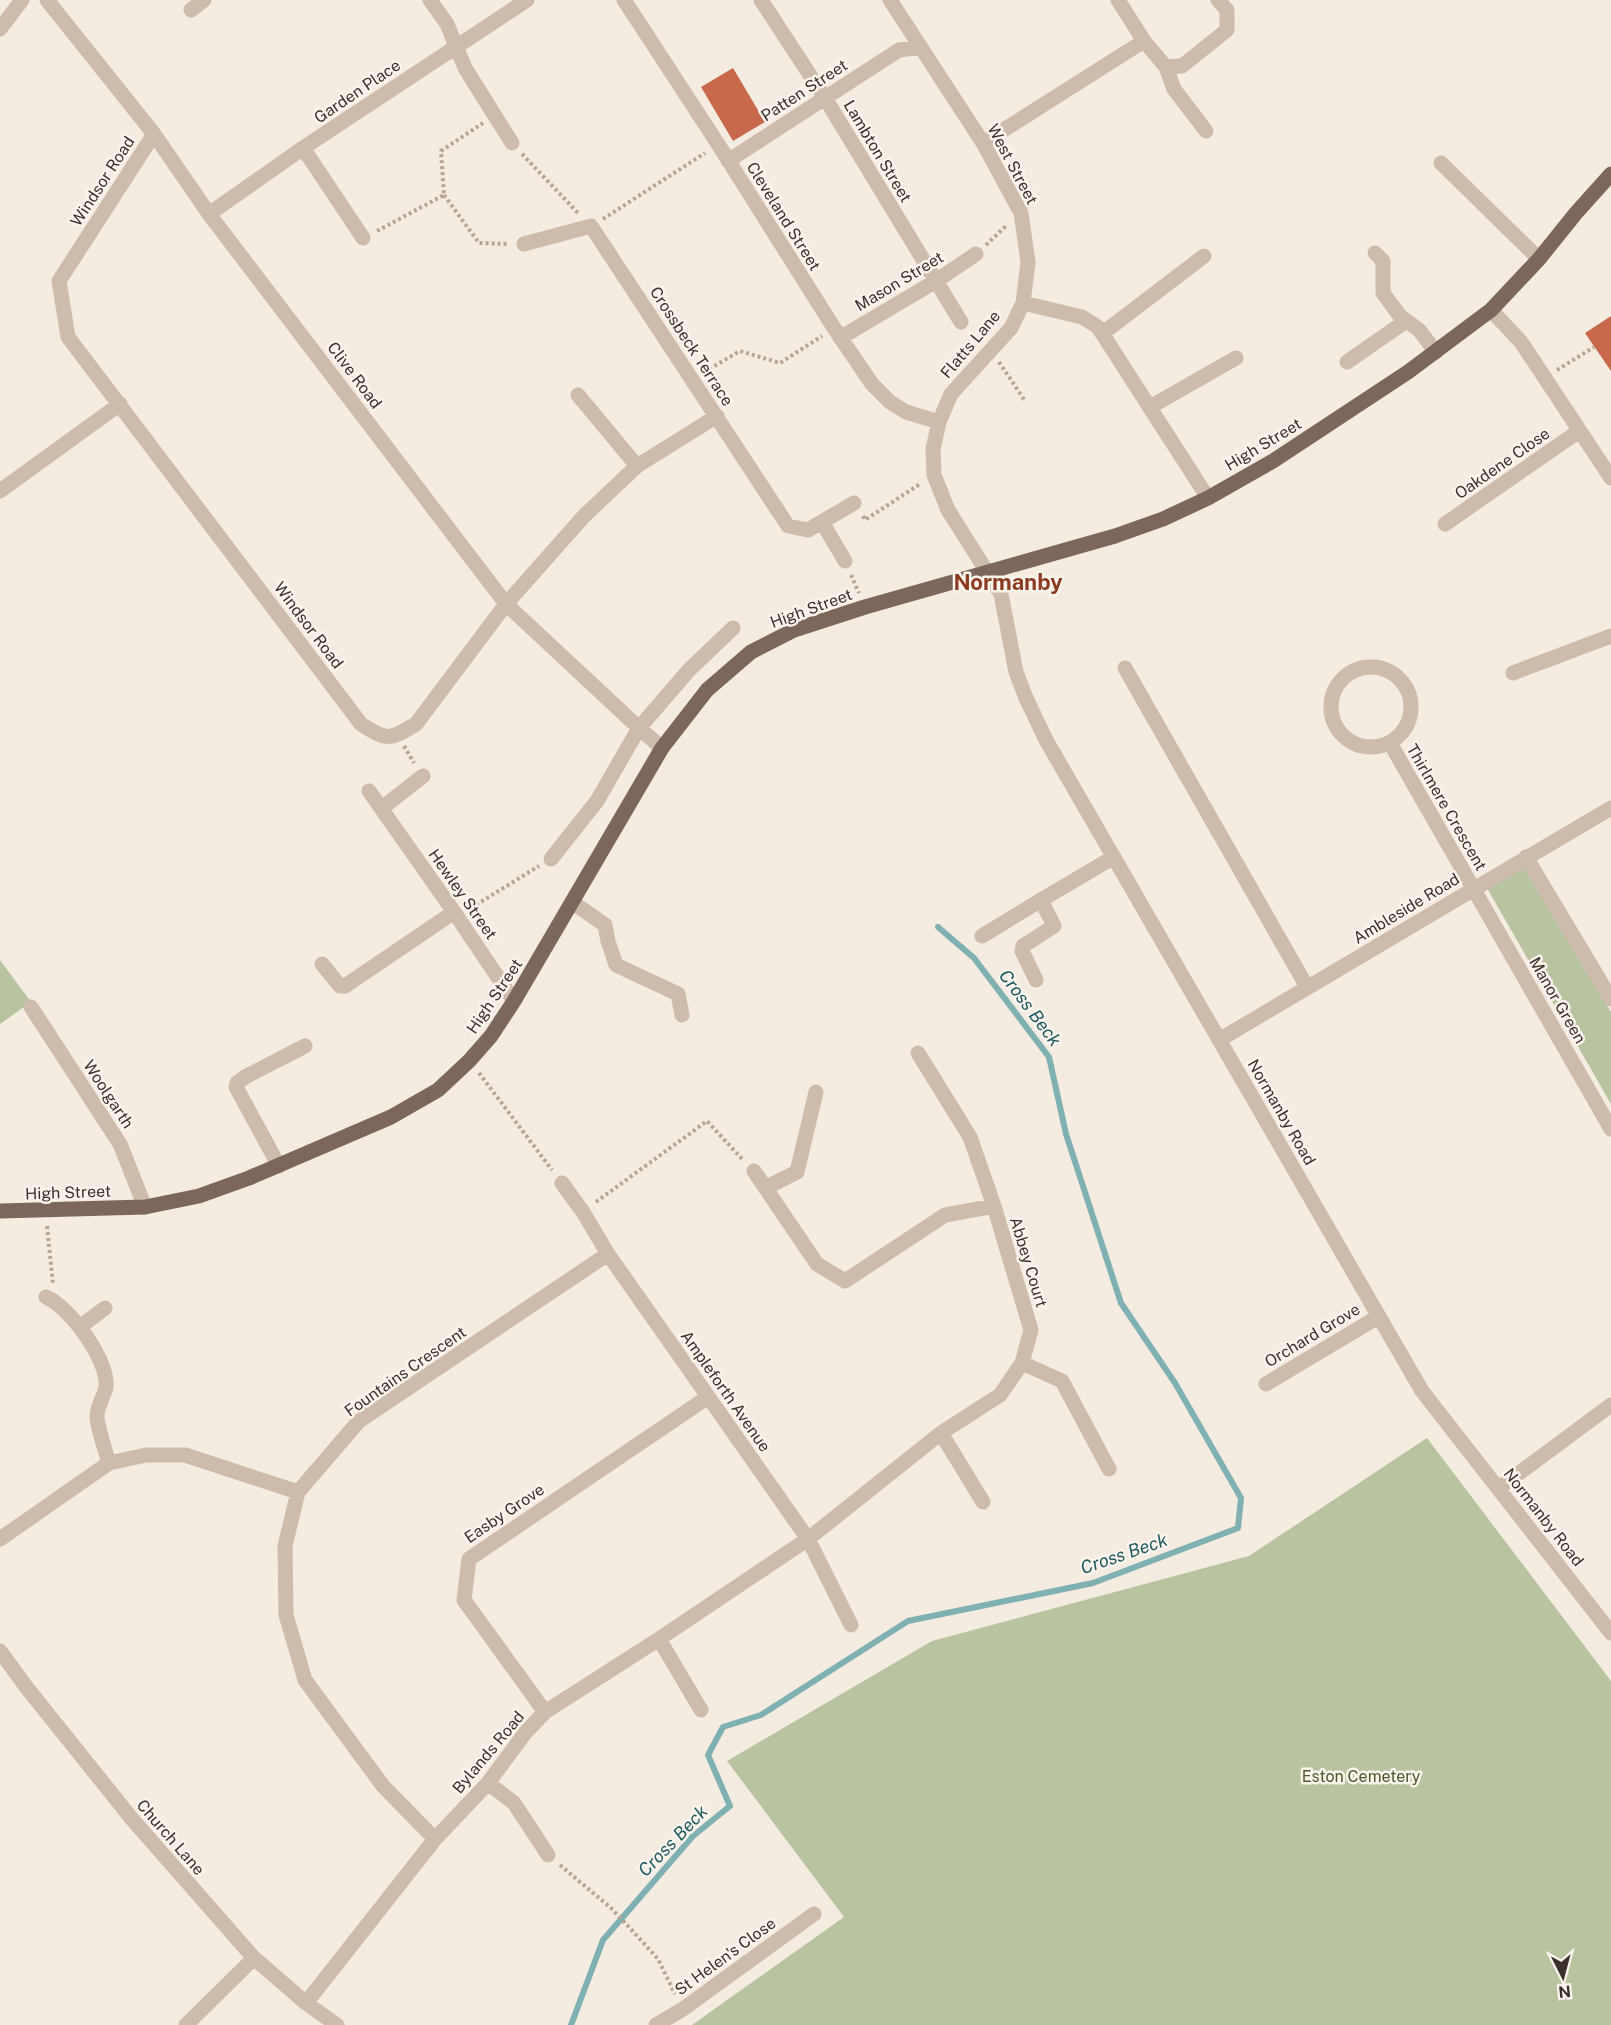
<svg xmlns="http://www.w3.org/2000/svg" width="1611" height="2025" font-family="'Public Sans',sans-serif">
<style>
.green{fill:#b8c4a0}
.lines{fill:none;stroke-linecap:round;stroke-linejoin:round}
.stream{stroke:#7fb0b2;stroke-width:6}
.building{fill:#c8694b}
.path{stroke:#b9a596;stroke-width:4;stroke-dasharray:3 3;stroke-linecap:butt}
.minor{stroke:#cdbbac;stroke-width:15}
.major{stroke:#7d675c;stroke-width:15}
.labels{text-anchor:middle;stroke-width:5;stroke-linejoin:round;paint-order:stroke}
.street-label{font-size:16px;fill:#3b302b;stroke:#fbf5ee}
.park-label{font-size:16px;fill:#4a5a2e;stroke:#fbf5ee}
.water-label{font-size:18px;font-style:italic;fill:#1f5a5e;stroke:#fbf5ee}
.district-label{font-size:22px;font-weight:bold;fill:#8c3b22;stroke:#fbf5ee}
</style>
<rect width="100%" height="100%" fill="#f4ebe1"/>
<path class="green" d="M 1522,863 L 1611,1012 L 1611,1104 L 1487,888 Z
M 0,960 L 31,1002 L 0,1024 Z
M 1427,1438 L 1611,1681 L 1611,2025 L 692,2025 L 844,1917 L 727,1761 L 932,1641 L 1249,1556 Z"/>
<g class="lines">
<path class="stream" d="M 571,2025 L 603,1940 L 693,1836 L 730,1806 L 708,1755 L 723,1727 L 761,1715 L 908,1621 L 1093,1583 L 1238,1528 L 1241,1498 L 1175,1383 L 1121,1303 L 1066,1134 L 1049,1057 L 974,958 L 938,927"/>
</g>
<path class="building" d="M 733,68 L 765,122 L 733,141 L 701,87 Z
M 1611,316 L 1611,371 L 1585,333 Z"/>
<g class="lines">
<path class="path" d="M 522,154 L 579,214
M 444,195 L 479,243 L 509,244
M 603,219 L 705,153
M 377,231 L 444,195 L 441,151 L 483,123
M 986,245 L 1007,225
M 999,362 L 1025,401
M 1557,370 L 1594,347
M 704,372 L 740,351 L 780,363 L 822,336
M 863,516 L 865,520 L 920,484
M 851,575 L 859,593
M 404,746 L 414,763
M 471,908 L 539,866
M 479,1073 L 552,1170
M 596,1202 L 707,1121 L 743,1160
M 47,1226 L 53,1284
M 560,1865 L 611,1908 L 628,1926 L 658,1959 L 675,1994"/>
<path class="minor" d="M 47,0 L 154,134 L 209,214 L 506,604 L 639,728 L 662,748
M 430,0 L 447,24 L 465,68 L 512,143
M 624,0 L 718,144 L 834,328 L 872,384 L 890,402 L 906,412 L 939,422
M 761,0 L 825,98 L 961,322
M 890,0 L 983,143 L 1021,213 L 1028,262 L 1023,303 L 1011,328 L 951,394 L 939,422 L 933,449 L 934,475 L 948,510 L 1001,594 L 1016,672 L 1026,698 L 1046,740 L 1422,1391 L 1611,1633
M 1118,0 L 1144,41 L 1166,67 L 1182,66 L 1227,30 L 1227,10 L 1218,0
M 191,10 L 204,0
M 0,29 L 22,0
M 1166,67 L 1174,89 L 1206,131
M 154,134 L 59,281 L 68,337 L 361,724 C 387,741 390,740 416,724 L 506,604 L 584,516 L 637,466 L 717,416
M 983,143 L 1144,41
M 303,148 L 363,238
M 728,161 L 899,50 L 920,47
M 1441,163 L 1539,259
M 209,214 L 303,148 L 527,0
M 524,244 L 591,226 L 788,526 L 808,530 L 854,503
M 1375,253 L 1383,261 L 1383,293 L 1400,316 L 1419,330 L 1436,352
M 1023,303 L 1082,317 L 1098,327 L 1208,498
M 1491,310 L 1521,342 L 1611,478
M 1103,333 L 1204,256
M 840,338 L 936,281 L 976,254
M 1347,362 L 1406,321
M 578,395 L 637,466
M 1150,407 L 1236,358
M 0,491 L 120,404
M 822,522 L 845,561
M 1445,524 L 1579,431
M1331 707a40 40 0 1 1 80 0a40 40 0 1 1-80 0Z
M 1125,668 L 1307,987
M 1513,673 L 1611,636
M 1390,743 L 1611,1129
M 369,791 L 454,912 L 514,1001
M 382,808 L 423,776
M 1526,857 L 1611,999
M 551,859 L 597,801 L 639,728 L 689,670 L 733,628
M 572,902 L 605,925 L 608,941 L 616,965 L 678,994 L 682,1015
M 982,936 L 1041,900
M 322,964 L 340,986 L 345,986 L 454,912
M 1036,980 L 1022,951 L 1023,946 L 1054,926 L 1041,900 L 1114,857
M 31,1007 L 120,1144 L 145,1207
M 1219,1040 L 1611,808
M 918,1053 L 970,1137 L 994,1206
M 279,1166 L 236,1087 L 237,1083 L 245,1077 L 305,1046
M 562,1183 L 583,1212 L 608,1254 L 808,1539 L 851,1625
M 765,1188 L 797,1172 L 816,1092
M 46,1297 C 70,1307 109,1361 106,1387 C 104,1397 96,1408 97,1418 C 99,1433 105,1449 109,1463
M 80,1327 L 105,1308
M 1022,1363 L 1062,1381 L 1109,1469
M 1266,1384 L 1378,1317
M 941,1433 L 983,1502
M 1499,1488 L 1611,1405
M 0,1539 L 109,1463 L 146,1455 L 185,1455 L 298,1492
M 659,1639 L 701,1710
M 0,1651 L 27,1688 L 132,1819 L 254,1958 L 306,2003 L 337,2025
M 545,1712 L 464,1600 L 469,1559 L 708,1397
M 488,1783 L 514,1803 L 548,1855
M 435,1839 L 383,1786 L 305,1680 L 286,1615 L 285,1546 L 298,1492 L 359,1421 L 608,1254
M 306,2003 L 435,1839 L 488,1783 L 525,1733 L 545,1712 L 659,1639 L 808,1539 L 941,1433 L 1000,1395 L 1022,1363 L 1031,1330 L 994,1206 L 945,1215 L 845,1281 L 817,1264 L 754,1171
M 186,2025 L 254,1958
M 656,2025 L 683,2009 L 814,1914"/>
<path class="major" d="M 0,1211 L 145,1207 L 199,1196 L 249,1178 L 391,1117 L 438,1090 L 469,1061 L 491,1036 L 514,1001 L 662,748 L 707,690 L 751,652 L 794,630 L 865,607 L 1115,536 L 1163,519 L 1208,498 L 1273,461 L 1408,372 L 1491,310 L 1539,259 L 1576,213 L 1611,174"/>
</g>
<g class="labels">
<g class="street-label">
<text transform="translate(804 90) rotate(-33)" y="6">Patten Street</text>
<text transform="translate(357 91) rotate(-34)" y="6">Garden Place</text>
<text transform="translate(878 151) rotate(59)" y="6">Lambton Street</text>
<text transform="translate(1013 164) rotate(62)" y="6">West Street</text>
<text transform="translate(102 181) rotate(-57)" y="6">Windsor Road</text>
<text transform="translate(784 216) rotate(58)" y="6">Cleveland Street</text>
<text transform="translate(899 281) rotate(-31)" y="6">Mason Street</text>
<text transform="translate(970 344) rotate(-50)" y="6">Flatts Lane</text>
<text transform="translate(692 346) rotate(57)" y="6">Crossbeck Terrace</text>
<text transform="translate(355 375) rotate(53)" y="6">Clive Road</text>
<text transform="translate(1263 444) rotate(-31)" y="6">High Street</text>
<text transform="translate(1502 463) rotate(-35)" y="6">Oakdene Close</text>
<text transform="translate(811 608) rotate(-20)" y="6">High Street</text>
<text transform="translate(309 625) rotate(53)" y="6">Windsor Road</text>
<text transform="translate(1447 807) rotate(60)" y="6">Thirlmere Crescent</text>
<text transform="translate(463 894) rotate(55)" y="6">Hewley Street</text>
<text transform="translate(1406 908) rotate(-31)" y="6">Ambleside Road</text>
<text transform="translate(494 996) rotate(-56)" y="6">High Street</text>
<text transform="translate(1558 1000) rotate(60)" y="6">Manor Green</text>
<text transform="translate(109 1094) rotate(57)" y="6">Woolgarth</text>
<text transform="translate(1282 1112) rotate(60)" y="6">Normanby Road</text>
<text transform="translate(68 1192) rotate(-2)" y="6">High Street</text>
<text transform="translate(1029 1262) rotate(73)" y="6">Abbey Court</text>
<text transform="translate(1312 1335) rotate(-31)" y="6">Orchard Grove</text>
<text transform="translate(405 1371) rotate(-35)" y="6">Fountains Crescent</text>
<text transform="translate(726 1391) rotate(55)" y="6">Ampleforth Avenue</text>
<text transform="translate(504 1513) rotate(-34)" y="6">Easby Grove</text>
<text transform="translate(1544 1517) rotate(52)" y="6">Normanby Road</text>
<text transform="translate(488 1752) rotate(-50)" y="6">Bylands Road</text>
<text transform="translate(171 1837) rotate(49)" y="6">Church Lane</text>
<text transform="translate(725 1956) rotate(-36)" y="6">St Helen's Close</text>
</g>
<g class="park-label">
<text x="1361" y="1782">Eston Cemetery</text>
</g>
<g class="water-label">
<text transform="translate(1030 1008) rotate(53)" y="6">Cross Beck</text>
<text transform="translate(1124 1554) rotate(-19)" y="6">Cross Beck</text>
<text transform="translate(673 1841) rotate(-46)" y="6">Cross Beck</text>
</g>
<g class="district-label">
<text x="1008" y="590">Normanby</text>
</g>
</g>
<g transform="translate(1563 1977) rotate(174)" stroke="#fbf5ee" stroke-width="4.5" paint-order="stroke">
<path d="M0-4.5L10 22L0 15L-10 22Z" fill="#3b302b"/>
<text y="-9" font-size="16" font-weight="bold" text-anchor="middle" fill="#3b302b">N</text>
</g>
</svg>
